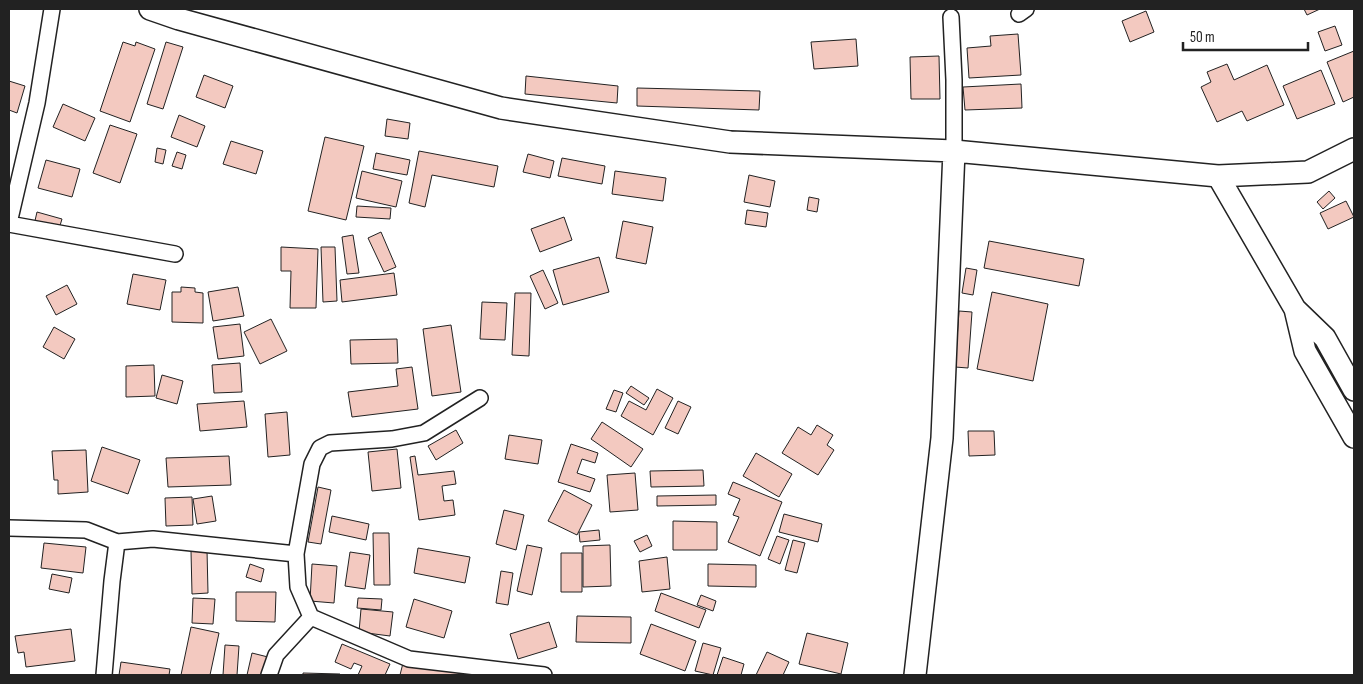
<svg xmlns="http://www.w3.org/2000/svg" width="1363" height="684" font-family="'Sofia Sans Condensed',sans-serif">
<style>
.building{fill:#f3c9c0;stroke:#222}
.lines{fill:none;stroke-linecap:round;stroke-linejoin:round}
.street-casing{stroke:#222;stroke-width:18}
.secondary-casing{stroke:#222;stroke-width:24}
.street{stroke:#fff;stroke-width:15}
.secondary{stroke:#fff;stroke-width:21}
</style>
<rect width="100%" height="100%" fill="#fff"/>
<path class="building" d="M 1304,9 L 1320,9 L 1307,15 Z
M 1146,11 L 1154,32 L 1130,42 L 1122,21 Z
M 1335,26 L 1342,45 L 1325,51 L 1318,32 Z
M 1018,34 L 1021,75 L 969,78 L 967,48 L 991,46 L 990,36 Z
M 856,39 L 858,66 L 814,69 L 811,42 Z
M 123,42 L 135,46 L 136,42 L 155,49 L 130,122 L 100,111 Z
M 166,42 L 183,47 L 163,109 L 147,104 Z
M 1354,51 L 1354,97 L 1343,102 L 1327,62 Z
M 939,56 L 940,99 L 911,99 L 910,57 Z
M 1227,64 L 1234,80 L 1267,65 L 1284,105 L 1247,121 L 1242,111 L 1217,122 L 1201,87 L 1211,82 L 1207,72 Z
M 1321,70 L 1335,104 L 1297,119 L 1283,86 Z
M 204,75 L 233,86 L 225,108 L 196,97 Z
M 526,76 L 618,86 L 617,103 L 525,94 Z
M 9,81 L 25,86 L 17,113 L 9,110 Z
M 1021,84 L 1022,108 L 965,110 L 963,87 Z
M 637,88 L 760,91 L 759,110 L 637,106 Z
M 63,104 L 95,118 L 85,141 L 53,127 Z
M 179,115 L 205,126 L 197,147 L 171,137 Z
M 387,119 L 410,123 L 408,139 L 385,136 Z
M 110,125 L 137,134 L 120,183 L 93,173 Z
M 325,137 L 364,146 L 346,220 L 308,211 Z
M 231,141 L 263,151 L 256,174 L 223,164 Z
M 157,148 L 166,150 L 163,164 L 155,162 Z
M 419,151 L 498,166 L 494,187 L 432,175 L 425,207 L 409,203 Z
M 177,152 L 186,155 L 182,169 L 172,166 Z
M 376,153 L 410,160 L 407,175 L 373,169 Z
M 528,154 L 554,161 L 550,178 L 523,172 Z
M 562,158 L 605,166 L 602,184 L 558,176 Z
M 46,160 L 80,169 L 72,197 L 38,188 Z
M 362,171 L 402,181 L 396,207 L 356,198 Z
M 615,171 L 666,178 L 663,201 L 612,194 Z
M 749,175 L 775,181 L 770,207 L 744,202 Z
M 1329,191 L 1335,198 L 1323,209 L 1317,202 Z
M 809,197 L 819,199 L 817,212 L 807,210 Z
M 1346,201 L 1354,217 L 1328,229 L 1320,213 Z
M 357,206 L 391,208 L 390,219 L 356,217 Z
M 747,210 L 768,213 L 766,227 L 745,224 Z
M 37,212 L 62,219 L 58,232 L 34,225 Z
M 564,217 L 572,240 L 540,252 L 531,229 Z
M 623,221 L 653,227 L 646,264 L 616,258 Z
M 381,232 L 396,267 L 384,272 L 368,238 Z
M 353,235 L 359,273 L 347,274 L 342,237 Z
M 989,241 L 1084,259 L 1079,286 L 984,268 Z
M 281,247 L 318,249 L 316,308 L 290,308 L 291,271 L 281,271 Z
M 321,247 L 335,247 L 337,301 L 323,302 Z
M 599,257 L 609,292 L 563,305 L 553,270 Z
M 966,268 L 977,270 L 973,295 L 962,293 Z
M 543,270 L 558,303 L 545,309 L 530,276 Z
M 394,273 L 397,295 L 342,302 L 340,280 Z
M 133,274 L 166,280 L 160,310 L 127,304 Z
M 67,285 L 77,304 L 56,315 L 46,296 Z
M 181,287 L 195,288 L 195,292 L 203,293 L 203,323 L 172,322 L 172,292 L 181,292 Z
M 238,287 L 244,316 L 213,321 L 208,292 Z
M 992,292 L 1048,304 L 1033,381 L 977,369 Z
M 515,293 L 531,293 L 529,356 L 512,355 Z
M 482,302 L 507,303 L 505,340 L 480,339 Z
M 959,311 L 972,312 L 968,368 L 955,367 Z
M 271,319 L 287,351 L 260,364 L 244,332 Z
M 240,324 L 244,356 L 218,359 L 213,327 Z
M 451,325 L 461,392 L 432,396 L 423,329 Z
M 54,327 L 75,339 L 64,359 L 43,347 Z
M 397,339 L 398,363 L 351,364 L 350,340 Z
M 240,363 L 242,392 L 214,393 L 212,365 Z
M 154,365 L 155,396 L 126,397 L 126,366 Z
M 412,367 L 418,409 L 352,417 L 348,392 L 398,386 L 396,369 Z
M 162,375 L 183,381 L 177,404 L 156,398 Z
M 631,386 L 649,398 L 644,405 L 626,393 Z
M 657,389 L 673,398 L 653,435 L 621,416 L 629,401 L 646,410 Z
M 614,390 L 623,393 L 616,412 L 606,409 Z
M 244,401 L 247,427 L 200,431 L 197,404 Z
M 678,401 L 691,407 L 678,434 L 665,428 Z
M 287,412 L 290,455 L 268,457 L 265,414 Z
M 602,422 L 643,449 L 631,467 L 591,439 Z
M 817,425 L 833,435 L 827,445 L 834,450 L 818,475 L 782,453 L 798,427 L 811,435 Z
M 456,430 L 463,443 L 436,460 L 428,446 Z
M 968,431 L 994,431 L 995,455 L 969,456 Z
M 509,435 L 542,440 L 538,464 L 505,459 Z
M 571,444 L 598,453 L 595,463 L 582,459 L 577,473 L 595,479 L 590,492 L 558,482 Z
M 102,447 L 140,460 L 128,494 L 91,481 Z
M 397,449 L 401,488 L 372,491 L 368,452 Z
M 86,450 L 88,492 L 58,494 L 58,480 L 54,480 L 52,451 Z
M 756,453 L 792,474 L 779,497 L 743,476 Z
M 229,456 L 231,485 L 168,487 L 166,458 Z
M 415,456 L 418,475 L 454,471 L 456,484 L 442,486 L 444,501 L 453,500 L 455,515 L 419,520 L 410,457 Z
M 703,470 L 704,486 L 651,487 L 650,471 Z
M 635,473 L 638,510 L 610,512 L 607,475 Z
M 733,482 L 782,502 L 760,556 L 728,542 L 739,517 L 733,515 L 740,499 L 728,494 Z
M 318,487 L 331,490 L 321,544 L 308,542 Z
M 564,490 L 592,505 L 577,535 L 548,521 Z
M 716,495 L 716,505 L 657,506 L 657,496 Z
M 212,496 L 216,521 L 197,524 L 193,499 Z
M 192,497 L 193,525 L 166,526 L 165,498 Z
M 504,510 L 524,515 L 516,550 L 496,544 Z
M 784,514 L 822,524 L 818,542 L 779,532 Z
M 332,516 L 369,524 L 366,540 L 329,532 Z
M 673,521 L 717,522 L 717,550 L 673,550 Z
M 599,530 L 600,540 L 580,542 L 579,532 Z
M 373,533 L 389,533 L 390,585 L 374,585 Z
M 647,535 L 652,546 L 640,552 L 634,541 Z
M 777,536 L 789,540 L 780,564 L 768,559 Z
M 793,540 L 805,543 L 797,573 L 785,570 Z
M 44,543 L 86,547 L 83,573 L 41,568 Z
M 527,545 L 542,548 L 532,595 L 517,591 Z
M 610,545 L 611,586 L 583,587 L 583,546 Z
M 418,548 L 470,557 L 465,583 L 414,573 Z
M 207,550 L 208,593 L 192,594 L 191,551 Z
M 350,552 L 370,555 L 365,589 L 345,586 Z
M 561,553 L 582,553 L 582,592 L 561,592 Z
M 667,557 L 670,589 L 642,592 L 639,561 Z
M 250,564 L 264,569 L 261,582 L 246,577 Z
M 312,564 L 337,566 L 334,603 L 310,601 Z
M 708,564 L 756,565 L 756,587 L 708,586 Z
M 501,571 L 513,573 L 508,605 L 496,603 Z
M 52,574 L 72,578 L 69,593 L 49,589 Z
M 236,592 L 276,592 L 275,622 L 236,621 Z
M 661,593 L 706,610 L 699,628 L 655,611 Z
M 701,595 L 716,601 L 713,611 L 697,605 Z
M 193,598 L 215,599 L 213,624 L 192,623 Z
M 358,598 L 382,599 L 381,610 L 357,608 Z
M 414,599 L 452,611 L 444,638 L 406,627 Z
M 361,609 L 393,612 L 390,636 L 359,632 Z
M 577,616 L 631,617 L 631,643 L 576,642 Z
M 549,622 L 557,647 L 518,659 L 510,634 Z
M 651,624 L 696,641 L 685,671 L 640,654 Z
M 191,627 L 219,633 L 210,675 L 181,675 Z
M 71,629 L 75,661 L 26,667 L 24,652 L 18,653 L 15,636 Z
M 807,633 L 848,643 L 841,674 L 799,664 Z
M 703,643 L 721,648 L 713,675 L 695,671 Z
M 342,644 L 390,664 L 385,675 L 358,675 L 362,666 L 354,663 L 351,669 L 335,662 Z
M 225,645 L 239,646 L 237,675 L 223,675 Z
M 767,652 L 789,662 L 783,675 L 756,675 Z
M 252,653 L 268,657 L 263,675 L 247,675 Z
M 723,657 L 744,664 L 741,675 L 717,675 Z
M 121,662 L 170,669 L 169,675 L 119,675 Z
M 403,663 L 470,675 L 400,675 Z
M 303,673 L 340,674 L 340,675 L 303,675 Z"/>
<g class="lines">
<g class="street-casing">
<path id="street" d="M 1019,14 L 1026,9
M 951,17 L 954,80 L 954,151
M 9,223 L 37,103 L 52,9
M 9,224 L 175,254
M 9,528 L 86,530 L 117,542 L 112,581 L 104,675
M 117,542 L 153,539 L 296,554 L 298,587 L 311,617 L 276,655 L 269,675
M 296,554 L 312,464 L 320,448 L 330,443 L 392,439 L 424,433 L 480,398
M 311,617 L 409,659 L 544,675"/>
</g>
<g class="secondary-casing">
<path id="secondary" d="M 150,9 L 179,19 L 501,108 L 730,142 L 954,151 L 1218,176 L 1308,172 L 1354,149
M 1218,176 L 1295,309 L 1305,351 L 1354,437
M 1295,309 L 1325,338 L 1354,390
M 915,675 L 942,438 L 954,151"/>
</g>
<use href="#street" class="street"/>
<use href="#secondary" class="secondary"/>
</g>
<rect width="1363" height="684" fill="none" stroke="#222222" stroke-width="20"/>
<path d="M1183 42v8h125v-8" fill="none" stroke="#222222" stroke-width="2.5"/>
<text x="1190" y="42" font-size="15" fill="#222222" stroke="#ffffff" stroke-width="4" paint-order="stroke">50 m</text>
</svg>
